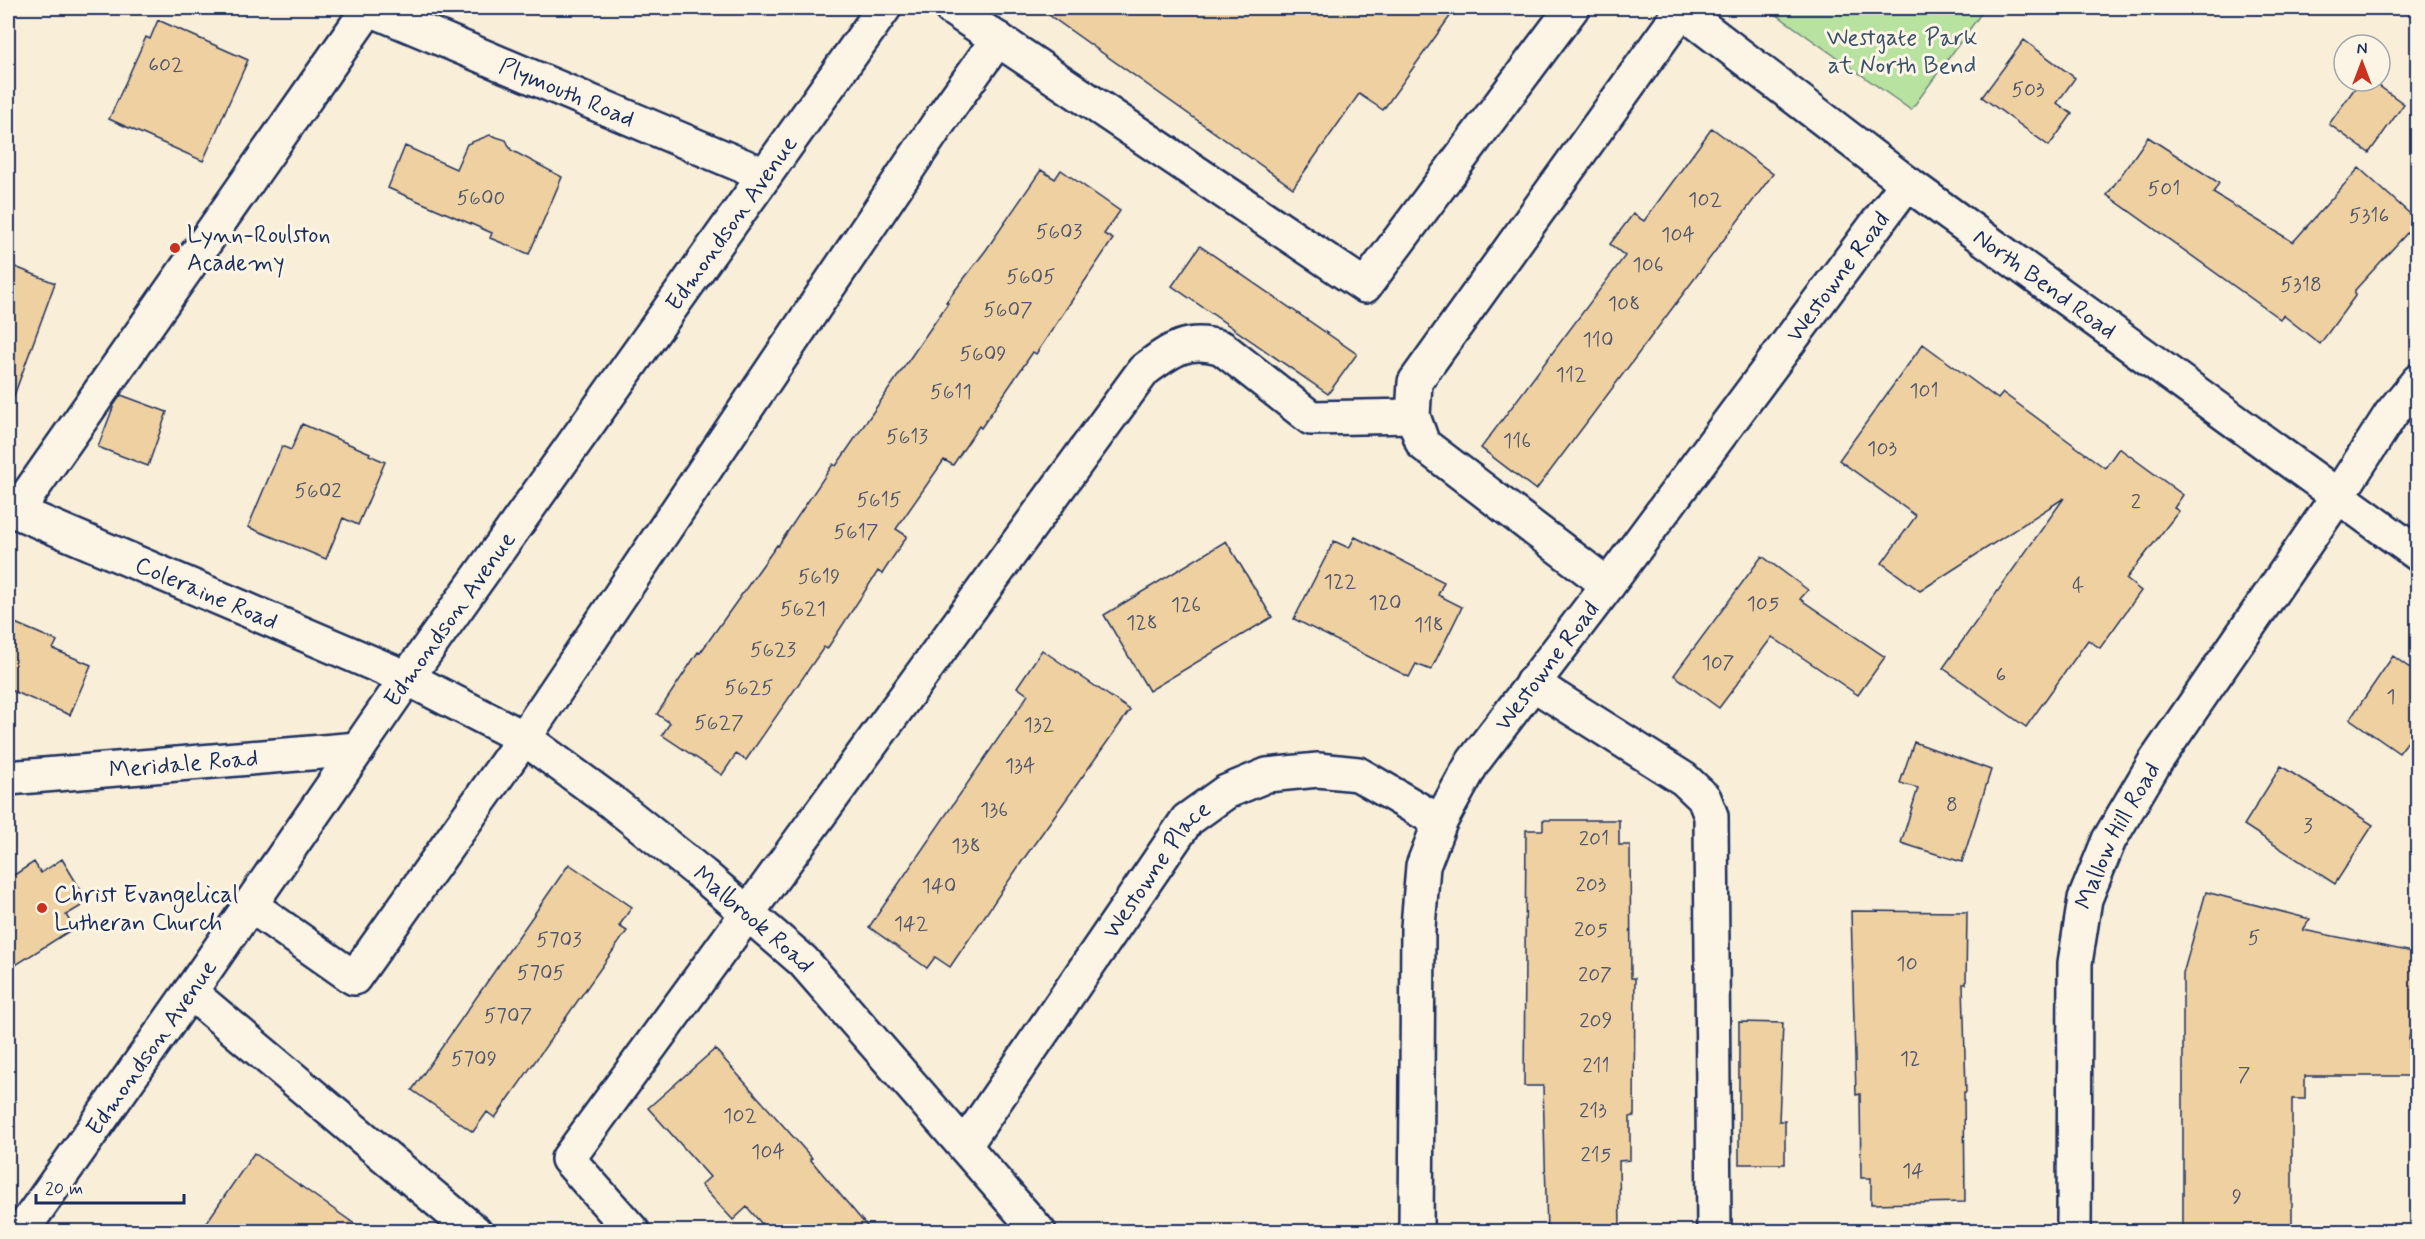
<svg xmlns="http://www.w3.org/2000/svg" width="2425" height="1239" font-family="Mynerve,sans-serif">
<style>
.green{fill:#b8e29f;stroke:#6a887e;stroke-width:1.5}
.building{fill:#efd0a1;stroke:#1b2f5e;stroke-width:1.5}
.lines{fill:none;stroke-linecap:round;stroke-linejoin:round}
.minor-casing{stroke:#1b2f5e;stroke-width:38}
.major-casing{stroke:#1b2f5e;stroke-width:38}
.minor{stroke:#fcf5e5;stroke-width:33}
.major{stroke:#fcf5e5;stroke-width:33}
.poi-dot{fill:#c8321e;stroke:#fcf5e5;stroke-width:2}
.labels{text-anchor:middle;stroke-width:6;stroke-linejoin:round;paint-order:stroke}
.number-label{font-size:21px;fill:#50576f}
.park-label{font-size:24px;fill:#3a536b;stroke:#fcf5e5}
.street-label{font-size:24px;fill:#1b2f5e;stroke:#fcf5e5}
.poi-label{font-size:24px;fill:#1b2f5e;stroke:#fcf5e5;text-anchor:start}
</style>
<rect width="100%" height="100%" fill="#f9eed7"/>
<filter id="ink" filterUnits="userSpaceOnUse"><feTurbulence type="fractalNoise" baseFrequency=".0167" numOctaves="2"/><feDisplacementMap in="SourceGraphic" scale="12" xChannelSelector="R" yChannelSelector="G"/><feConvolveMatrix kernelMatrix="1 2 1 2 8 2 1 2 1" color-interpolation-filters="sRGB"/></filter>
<g filter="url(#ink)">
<path class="green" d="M 1767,8 L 1985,8 L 1911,110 Z"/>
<path class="building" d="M 1039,8 L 1456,8 L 1383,110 L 1359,94 L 1293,188 Z
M 158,20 L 248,60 L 203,161 L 109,119 L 146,37 L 150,39 Z
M 2024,40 L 2075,78 L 2057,103 L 2072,114 L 2049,146 L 1982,97 Z
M 2360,81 L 2372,81 L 2404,104 L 2369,153 L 2329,124 Z
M 1712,128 L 1773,174 L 1536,490 L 1481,448 L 1625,256 L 1610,244 L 1633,214 L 1644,221 Z
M 490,135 L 506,140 L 511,150 L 562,177 L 529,254 L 490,238 L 492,233 L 388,188 L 405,146 L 456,169 L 467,144 Z
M 2148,137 L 2219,183 L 2213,193 L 2293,242 L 2359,168 L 2418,221 L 2355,290 L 2355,296 L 2320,344 L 2283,315 L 2280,319 L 2107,195 Z
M 1041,170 L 1055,179 L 1061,170 L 1120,211 L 1104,234 L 1113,239 L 1036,354 L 1033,352 L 981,428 L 979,426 L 953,465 L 944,460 L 896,529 L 907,536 L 882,574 L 878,571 L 827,649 L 824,647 L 746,760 L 736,754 L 722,775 L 662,735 L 670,723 L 657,714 L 698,652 L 700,653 L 777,545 L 778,546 L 833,464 L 836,466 L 948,303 L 946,302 L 986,250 Z
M 1200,246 L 1357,354 L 1328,394 L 1172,286 Z
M 8,264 L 55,283 L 12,401 L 8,400 Z
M 1923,344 L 1998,399 L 2003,393 L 2105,468 L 2119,448 L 2183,495 L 2174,508 L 2179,511 L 2126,579 L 2141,591 L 2100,648 L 2088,640 L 2026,727 L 1943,668 L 2064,498 L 1920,591 L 1882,563 L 1916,516 L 1839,460 Z
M 121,395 L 167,412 L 148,466 L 98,447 L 114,405 Z
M 302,424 L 370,453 L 369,455 L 385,462 L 358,525 L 343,518 L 326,559 L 248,527 L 282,446 L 291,450 Z
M 1355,537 L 1444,582 L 1438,595 L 1462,607 L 1431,670 L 1416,664 L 1409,677 L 1294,619 L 1334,541 L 1349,548 Z
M 1226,541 L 1272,617 L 1149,691 L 1104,615 Z
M 1762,556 L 1808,590 L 1800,599 L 1885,657 L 1858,695 L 1772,637 L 1719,708 L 1674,675 Z
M 8,620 L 57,641 L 53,649 L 91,665 L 70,715 L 8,689 Z
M 1042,650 L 1130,710 L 1025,857 L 950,967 L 935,957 L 927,968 L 869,927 L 1028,695 L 1017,687 Z
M 2393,656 L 2418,674 L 2418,728 L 2399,753 L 2350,719 Z
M 1914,742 L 1991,770 L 1962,862 L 1901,843 L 1918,788 L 1900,783 Z
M 2281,766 L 2373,825 L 2335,884 L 2244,825 Z
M 1543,820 L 1619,820 L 1619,845 L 1630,845 L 1631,978 L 1635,978 L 1634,1116 L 1630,1117 L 1630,1160 L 1619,1161 L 1620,1232 L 1547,1232 L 1543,1086 L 1524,1086 L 1526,830 L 1543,830 Z
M 62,859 L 88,902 L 66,915 L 74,928 L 8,970 L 8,879 L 34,862 L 41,873 Z
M 569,864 L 632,907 L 619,926 L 627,931 L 495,1118 L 487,1112 L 473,1132 L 412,1090 Z
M 2206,892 L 2310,919 L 2303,930 L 2418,953 L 2418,1001 L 2409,1038 L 2410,1076 L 2305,1076 L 2305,1099 L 2292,1099 L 2292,1230 L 2183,1230 L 2183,974 Z
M 1851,911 L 1967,912 L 1966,984 L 1963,984 L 1966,1092 L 1964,1092 L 1965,1202 L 1871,1204 L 1871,1178 L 1861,1178 L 1860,1094 L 1856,1095 Z
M 1739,1022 L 1783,1023 L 1779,1121 L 1785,1121 L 1785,1164 L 1739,1164 Z
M 715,1049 L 812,1158 L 810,1159 L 872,1232 L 769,1232 L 747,1207 L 733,1220 L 701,1185 L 710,1177 L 648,1108 Z
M 254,1153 L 366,1232 L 200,1232 Z"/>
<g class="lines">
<g class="minor-casing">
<g id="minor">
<path id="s1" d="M 368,8 L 765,175"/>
<path d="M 951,8 L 1365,286 L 1572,8"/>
<path id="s2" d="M 1678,8 L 1907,183 L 2418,554"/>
<path id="s3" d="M 8,508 L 407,678 L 524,738 L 613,803 L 703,875 L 803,961 L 1039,1232"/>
<path d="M 16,512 L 369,8"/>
<path d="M 1608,585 L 1423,444 L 1413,416 L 1415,382 L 1682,10"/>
<path d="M 1532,683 L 1684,779 L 1704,798 L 1711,816 L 1714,1232"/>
<path id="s4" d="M 8,778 L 358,749"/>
<path d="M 250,905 L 354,978 L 524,738 L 946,112 L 998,39"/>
<path d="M 190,992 L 475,1232"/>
<path id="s5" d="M 965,1145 L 1187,820 L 1226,792 L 1267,775 L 1318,770 L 1358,774 L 1440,822"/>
<path d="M 633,1232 L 568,1159 L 1144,370 C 1171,350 1187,337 1222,348 L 1311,418 L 1413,416"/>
<path id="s6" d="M 1416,1232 L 1418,927 L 1423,866 L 1440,822 L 1473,762 L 1608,585 L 1907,183"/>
<path id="s7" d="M 2074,1232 L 2075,963 L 2085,899 L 2109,840 L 2155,762 L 2338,496 L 2391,414 L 2418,381"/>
</g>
</g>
<g class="major-casing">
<g id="major">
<path id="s8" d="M 21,1232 L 190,992 L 407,678 L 884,8"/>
</g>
</g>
<use href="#minor" class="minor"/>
<use href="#major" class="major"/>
</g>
</g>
<g class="poi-dot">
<circle cx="175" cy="248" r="6"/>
<circle cx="42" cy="908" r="6"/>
</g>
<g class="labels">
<g class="number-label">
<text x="166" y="71">602</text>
<text x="2028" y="96">503</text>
<text x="2164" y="195">501</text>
<text x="481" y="204">5600</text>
<text x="1705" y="206">102</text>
<text x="2369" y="222">5316</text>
<text x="1059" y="238">5603</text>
<text x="1678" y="241">104</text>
<text x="1648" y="271">106</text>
<text x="1031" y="283">5605</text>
<text x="2301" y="291">5318</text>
<text x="1624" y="310">108</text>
<text x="1008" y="316">5607</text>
<text x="1598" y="346">110</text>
<text x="983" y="360">5609</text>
<text x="1571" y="381">112</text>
<text x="1924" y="397">101</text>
<text x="951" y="398">5611</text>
<text x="907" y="443">5613</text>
<text x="1517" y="447">116</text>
<text x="1882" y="455">103</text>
<text x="318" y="497">5602</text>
<text x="879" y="506">5615</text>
<text x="2136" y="508">2</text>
<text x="856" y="538">5617</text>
<text x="819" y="583">5619</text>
<text x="1340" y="588">122</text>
<text x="2078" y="592">4</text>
<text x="1385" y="609">120</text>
<text x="1763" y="610">105</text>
<text x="1186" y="611">126</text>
<text x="803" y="615">5621</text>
<text x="1142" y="629">128</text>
<text x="1429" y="631">118</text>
<text x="773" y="656">5623</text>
<text x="1718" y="669">107</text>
<text x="2001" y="681">6</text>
<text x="749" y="694">5625</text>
<text x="2391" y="703">1</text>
<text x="719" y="729">5627</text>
<text x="1039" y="731">132</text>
<text x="1020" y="772">134</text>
<text x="1952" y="811">8</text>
<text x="994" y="816">136</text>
<text x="2308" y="832">3</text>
<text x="1594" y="845">201</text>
<text x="966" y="852">138</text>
<text x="1591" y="891">203</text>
<text x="939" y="892">140</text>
<text x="911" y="930">142</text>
<text x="1591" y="936">205</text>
<text x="2254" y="944">5</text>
<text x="559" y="946">5703</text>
<text x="1907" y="970">10</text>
<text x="541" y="979">5705</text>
<text x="1595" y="981">207</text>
<text x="508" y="1022">5707</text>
<text x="1596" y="1027">209</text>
<text x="474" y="1065">5709</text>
<text x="1910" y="1065">12</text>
<text x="1596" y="1072">211</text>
<text x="2244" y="1081">7</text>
<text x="1593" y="1117">213</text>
<text x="740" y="1122">102</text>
<text x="768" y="1158">104</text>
<text x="1596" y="1161">215</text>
<text x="1913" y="1177">14</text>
<text x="2237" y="1203">9</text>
</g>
<g class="park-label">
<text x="1902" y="45">Westgate Park<tspan x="1902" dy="28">at North Bend</tspan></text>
</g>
<g class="street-label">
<text dy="8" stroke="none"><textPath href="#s1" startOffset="216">Plymouth Road</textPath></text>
<text dy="8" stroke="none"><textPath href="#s8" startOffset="1234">Edmondson Avenue</textPath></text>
<text dy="8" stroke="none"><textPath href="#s6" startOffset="1089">Westowne Road</textPath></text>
<text dy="8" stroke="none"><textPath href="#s2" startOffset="459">North Bend Road</textPath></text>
<text dy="8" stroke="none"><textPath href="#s3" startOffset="216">Coleraine Road</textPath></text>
<text dy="8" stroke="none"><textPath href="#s8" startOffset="748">Edmondson Avenue</textPath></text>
<text dy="8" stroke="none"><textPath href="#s6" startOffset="603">Westowne Road</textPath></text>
<text dy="8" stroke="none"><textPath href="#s4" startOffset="176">Meridale Road</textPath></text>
<text dy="8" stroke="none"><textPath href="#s7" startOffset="405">Mallow Hill Road</textPath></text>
<text dy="8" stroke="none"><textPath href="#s5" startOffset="336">Westowne Place</textPath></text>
<text dy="8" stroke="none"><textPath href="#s3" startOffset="858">Malbrook Road</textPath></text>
<text dy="8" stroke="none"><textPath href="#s8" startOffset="226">Edmondson Avenue</textPath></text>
</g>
<g class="poi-label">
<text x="187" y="242">Lynn-Roulston<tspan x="187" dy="28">Academy</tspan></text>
<text x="54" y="902">Christ Evangelical<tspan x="54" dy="28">Lutheran Church</tspan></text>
</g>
</g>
<rect width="2425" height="1239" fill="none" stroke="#fcf5e5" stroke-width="30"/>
<rect x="15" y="15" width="2395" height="1209" fill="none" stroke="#1b2f5e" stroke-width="2" filter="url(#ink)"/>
<g transform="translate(2362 63)"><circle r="28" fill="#fcf5e5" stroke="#a2a6af" stroke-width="1.5"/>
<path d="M0-4.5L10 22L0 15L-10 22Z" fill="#c8321e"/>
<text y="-9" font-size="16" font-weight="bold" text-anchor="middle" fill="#1b2f5e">N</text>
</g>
<path d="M36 1194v9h148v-9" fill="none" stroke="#1b2f5e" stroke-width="3"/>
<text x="45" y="1194" font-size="18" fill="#1b2f5e" stroke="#fcf5e5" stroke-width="4.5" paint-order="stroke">20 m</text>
</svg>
